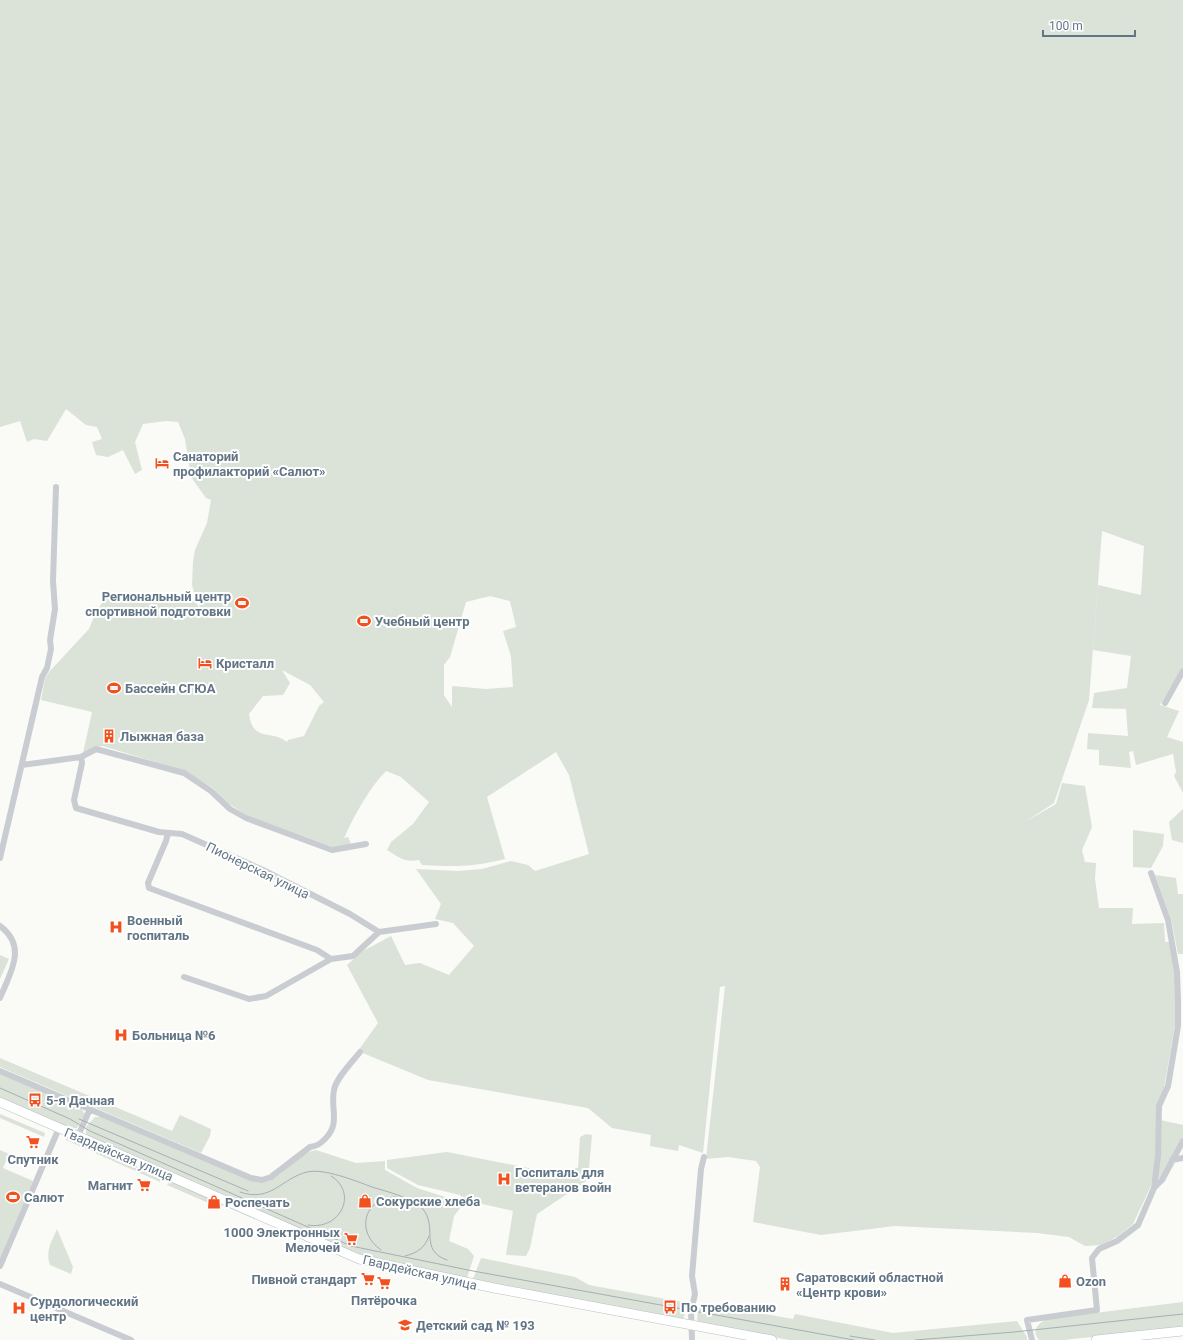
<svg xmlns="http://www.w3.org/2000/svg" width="1183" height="1340" font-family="Roboto,sans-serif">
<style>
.green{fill:#dbe2d8;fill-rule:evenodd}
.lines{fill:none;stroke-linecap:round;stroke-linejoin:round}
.secondary-casing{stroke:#b9bfc4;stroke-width:10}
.street{stroke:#c9cdd1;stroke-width:6}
.secondary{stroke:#fff;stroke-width:9}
.tram{stroke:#a7aeb4;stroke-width:1}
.labels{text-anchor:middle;stroke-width:4;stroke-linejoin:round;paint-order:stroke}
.poi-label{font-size:13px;font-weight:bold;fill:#627585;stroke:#fff;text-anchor:start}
.street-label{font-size:13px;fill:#627585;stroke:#fff}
</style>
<rect width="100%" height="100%" fill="#fafaf7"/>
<path class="green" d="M 0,0 L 1183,0 L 1183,666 L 1160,705 L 1179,711 L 1167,737 L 1183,742 L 1183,793 L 1174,776 L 1176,772 L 1173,754 L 1136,765 L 1133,751 L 1129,752 L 1131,768 L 1099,765 L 1099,750 L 1087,749 L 1088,733 L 1128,736 L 1126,709 L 1092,708 L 1094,693 L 1127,688 L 1131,656 L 1093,650 L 1098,585 L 1141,595 L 1144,546 L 1102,531 L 1089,700 L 1054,803 L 1025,822 L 1056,804 L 1062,783 L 1085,786 L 1092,827 L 1082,850 L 1085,862 L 1096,863 L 1095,879 L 1099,908 L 1133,908 L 1132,924 L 1164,923 L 1165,942 L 1170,942 L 1175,961 L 1176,1019 L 1163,1094 L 1153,1179 L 1150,1188 L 1133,1224 L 1118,1236 L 1102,1245 L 1085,1246 L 1069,1237 L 1037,1233 L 895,1226 L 821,1235 L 753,1222 L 760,1167 L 756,1161 L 728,1157 L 706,1159 L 725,986 L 720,987 L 703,1153 L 679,1145 L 678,1151 L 650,1146 L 651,1135 L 612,1128 L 588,1108 L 428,1080 L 358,1051 L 378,1023 L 347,965 L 363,951 L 391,936 L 405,965 L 420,963 L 449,975 L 474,946 L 453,923 L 435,919 L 441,904 L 416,869 L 458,871 L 482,869 L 511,861 L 528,865 L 535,871 L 589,854 L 569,775 L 556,752 L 487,797 L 505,859 C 474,867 454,867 422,865 L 419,860 C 406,863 398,857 387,850 L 391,842 L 413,824 L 429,802 L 401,777 L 386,771 C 368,790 355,814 344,838 L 348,837 L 351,843 L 348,845 L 333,847 L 246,815 L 228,803 L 213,788 L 184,771 L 103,746 L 94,747 L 83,753 L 92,712 L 41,700 L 45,679 L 49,672 L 89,629 L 96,612 L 102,603 L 107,599 L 136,596 L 186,594 L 189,595 L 200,608 L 197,596 L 194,592 L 192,585 L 193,562 L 195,550 L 207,523 L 211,500 L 206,498 L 191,477 L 185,439 L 178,422 L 166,421 L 143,424 L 135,442 L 142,470 L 135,474 L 123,450 L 108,457 L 96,455 L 92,442 L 102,439 L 97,427 L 86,425 L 66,409 L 47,441 L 34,439 L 27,442 L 20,421 L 0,427 ZM 490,596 L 510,601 L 516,627 L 503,631 L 511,656 L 513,687 L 486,689 L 452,686 L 452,707 L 444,695 L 444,665 L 450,657 L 466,602 ZM 282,670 L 310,685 L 324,702 L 319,706 L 304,736 L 288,740 L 287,742 C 272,729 253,743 249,714 L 263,696 L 283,695 L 290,683 Z
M 1183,809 L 1183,843 L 1172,840 L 1169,822 Z
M 1133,830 L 1164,834 L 1163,846 L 1151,868 L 1133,867 Z
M 1155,875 L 1176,878 L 1178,894 L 1183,894 L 1183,954 L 1178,954 L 1171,919 Z
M 0,955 L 9,959 L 0,979 Z
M 0,1058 L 172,1131 L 180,1115 L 211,1129 L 210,1136 L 201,1153 L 0,1067 Z
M 0,1072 L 80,1107 L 85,1114 L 77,1128 L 69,1129 L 0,1099 Z
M 0,1114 L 45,1133 L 44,1137 L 0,1118 Z
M 95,1117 L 101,1117 L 260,1182 C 281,1183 293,1154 316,1150 L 356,1163 L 385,1161 L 385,1170 L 417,1188 L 464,1203 L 454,1216 L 449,1241 L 468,1249 L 474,1256 L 467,1278 L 362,1256 L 88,1137 L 86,1134 L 86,1127 Z
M 1160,1120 L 1183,1125 L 1183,1136 L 1161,1177 L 1158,1179 L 1156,1179 Z
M 586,1134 L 592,1135 L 588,1180 L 537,1214 L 530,1248 L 526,1256 L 506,1255 L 513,1211 L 465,1200 L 460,1195 L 418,1185 L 387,1168 L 387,1160 L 447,1152 L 568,1176 L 571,1168 L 578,1168 L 580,1137 Z
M 68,1136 L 78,1140 L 79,1144 L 88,1148 L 90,1146 L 162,1177 L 160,1182 L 66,1140 Z
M 0,1150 L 9,1154 L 3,1168 L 33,1181 L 0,1259 Z
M 170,1181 L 219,1201 L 220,1208 L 167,1185 Z
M 57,1229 L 73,1267 L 71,1274 L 50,1265 C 45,1251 52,1241 57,1229 Z
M 481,1258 L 575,1277 L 589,1285 L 682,1302 L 686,1308 L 684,1317 L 680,1321 L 473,1279 Z
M 1183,1302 L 1183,1327 L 1064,1340 L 1039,1340 C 1031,1331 1038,1323 1047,1319 Z
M 704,1303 L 793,1319 L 795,1314 L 893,1333 L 1017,1321 L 1027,1337 L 1027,1340 L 789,1340 L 700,1323 L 697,1321 L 698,1310 Z"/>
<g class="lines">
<g class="secondary-casing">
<path id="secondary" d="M 0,1102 L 359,1259 L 494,1288 L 772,1340
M 1096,1340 L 1183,1331"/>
</g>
<path class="street" d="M 1165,703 L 1183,671
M 81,757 L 82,763 L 74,800 L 76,808 L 159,832 L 182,834 L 263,870 L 350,914 L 379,932 L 436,924
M 22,765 L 81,757 L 96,749 L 184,773 L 211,791 L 230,809 L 246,818 L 332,850 L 366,844
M 168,833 L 166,841 L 148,883 L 149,888 L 317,950 L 331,959
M 0,858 L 42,677 L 47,668 L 51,649 L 50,640 L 55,609 L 53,581 L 56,487
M 0,926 C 28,947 10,973 0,998
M 184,977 L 249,999 L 266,996 L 331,959 L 353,956 L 379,932
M 0,1071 L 251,1178 L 262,1180 L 271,1177 L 310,1147 C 317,1146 320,1144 325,1139 C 341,1123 330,1109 334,1090 C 336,1078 353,1061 360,1052
M 78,1136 L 90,1109
M 1172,1160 L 1183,1158
M 1154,1188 L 1162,1180 L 1183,1141
M 0,1266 L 59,1128
M 0,1284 L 131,1340
M 692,1340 L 691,1311 L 695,1294 L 692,1276 L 701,1169 L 704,1157
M 1032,1340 L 1027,1320 L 1097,1310 L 1092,1258 L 1099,1249 L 1117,1241 L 1138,1225 L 1154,1188 L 1158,1156 L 1159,1106 L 1168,1086 L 1178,1026 L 1178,1000 L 1177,972 L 1168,920 L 1151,873"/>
<use href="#secondary" class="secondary"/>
<path class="tram" d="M 0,1088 L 70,1119 L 90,1131 L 351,1246 L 473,1271 L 854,1340
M 79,1119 L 248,1191
M 240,1192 C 271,1203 282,1178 307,1172 C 324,1168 356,1181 372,1187 C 385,1191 413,1198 422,1208 C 439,1227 418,1250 447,1260
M 308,1225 C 340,1231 359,1193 331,1176
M 381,1250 C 355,1232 363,1198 396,1197
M 405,1256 C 417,1253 425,1248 429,1236
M 850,1336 L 875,1340
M 915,1340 L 1014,1332 L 1183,1314"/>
</g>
<defs>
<g id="hotel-bare" transform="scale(1.08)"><path d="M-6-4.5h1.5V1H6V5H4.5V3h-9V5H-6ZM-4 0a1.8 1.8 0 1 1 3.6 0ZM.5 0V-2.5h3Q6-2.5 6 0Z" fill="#f2501f" stroke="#fff" stroke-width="2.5" paint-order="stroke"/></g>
<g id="stadium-bare" transform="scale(1.08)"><path d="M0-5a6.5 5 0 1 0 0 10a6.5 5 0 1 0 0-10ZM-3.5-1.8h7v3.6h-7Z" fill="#f2501f" stroke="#fff" stroke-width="2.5" paint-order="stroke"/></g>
<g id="building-bare" transform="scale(1.08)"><path d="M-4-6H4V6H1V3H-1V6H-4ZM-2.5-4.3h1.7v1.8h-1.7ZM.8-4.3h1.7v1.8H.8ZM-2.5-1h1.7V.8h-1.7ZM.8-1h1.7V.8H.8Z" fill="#f2501f" stroke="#fff" stroke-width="2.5" paint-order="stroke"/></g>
<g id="hospital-bare" transform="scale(1.08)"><path d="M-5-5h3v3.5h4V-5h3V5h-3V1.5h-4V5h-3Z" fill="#f2501f" stroke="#fff" stroke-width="2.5" paint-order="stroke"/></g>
<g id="bus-bare" transform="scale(1.08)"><path d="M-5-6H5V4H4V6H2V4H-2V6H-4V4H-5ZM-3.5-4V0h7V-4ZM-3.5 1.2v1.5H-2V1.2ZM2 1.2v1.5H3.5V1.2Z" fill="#f2501f" stroke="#fff" stroke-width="2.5" paint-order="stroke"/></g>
<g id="supermarket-bare" transform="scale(1.08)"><path d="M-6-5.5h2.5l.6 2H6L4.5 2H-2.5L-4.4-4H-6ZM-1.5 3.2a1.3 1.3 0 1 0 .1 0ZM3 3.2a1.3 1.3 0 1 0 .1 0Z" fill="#f2501f" stroke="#fff" stroke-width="2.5" paint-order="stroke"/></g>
<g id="shop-bare" transform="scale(1.08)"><path d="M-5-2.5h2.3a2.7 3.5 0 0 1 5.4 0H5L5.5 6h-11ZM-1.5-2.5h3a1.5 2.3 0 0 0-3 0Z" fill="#f2501f" stroke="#fff" stroke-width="2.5" paint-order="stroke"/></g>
<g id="school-bare" transform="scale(1.08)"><path d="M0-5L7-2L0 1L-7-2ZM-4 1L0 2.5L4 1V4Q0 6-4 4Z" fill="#f2501f" stroke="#fff" stroke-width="2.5" paint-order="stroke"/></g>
</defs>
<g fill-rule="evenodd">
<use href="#hotel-bare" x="162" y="463"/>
<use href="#stadium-bare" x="242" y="603"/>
<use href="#stadium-bare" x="364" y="621"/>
<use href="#hotel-bare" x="205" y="663"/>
<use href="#stadium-bare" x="114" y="688"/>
<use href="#building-bare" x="109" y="736"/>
<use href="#hospital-bare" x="116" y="927"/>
<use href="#hospital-bare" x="121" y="1035"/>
<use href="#bus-bare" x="35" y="1100"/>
<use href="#supermarket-bare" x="33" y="1142"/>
<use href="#hospital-bare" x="504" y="1179"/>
<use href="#supermarket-bare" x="144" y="1185"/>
<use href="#stadium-bare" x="13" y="1197"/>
<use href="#shop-bare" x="365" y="1201"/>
<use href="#shop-bare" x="214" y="1202"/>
<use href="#supermarket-bare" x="351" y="1239"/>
<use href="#supermarket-bare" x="368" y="1279"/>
<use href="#shop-bare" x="1065" y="1281"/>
<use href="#supermarket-bare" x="384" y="1283"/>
<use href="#building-bare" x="785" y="1284"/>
<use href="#bus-bare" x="670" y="1307"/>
<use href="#hospital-bare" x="19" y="1308"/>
<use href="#school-bare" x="405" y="1325"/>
</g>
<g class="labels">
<g class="poi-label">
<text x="173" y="461">Санаторий<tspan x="173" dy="15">профилакторий «Салют»</tspan></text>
<text x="231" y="601" text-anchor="end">Региональный центр<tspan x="231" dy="15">спортивной подготовки</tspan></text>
<text x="375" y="626">Учебный центр</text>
<text x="216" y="668">Кристалл</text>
<text x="125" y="693">Бассейн СГЮА</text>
<text x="120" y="741">Лыжная база</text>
<text x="127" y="925">Военный<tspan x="127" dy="15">госпиталь</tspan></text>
<text x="132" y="1040">Больница №6</text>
<text x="46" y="1105">5-я Дачная</text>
<text x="33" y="1164" text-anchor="middle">Спутник</text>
<text x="515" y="1177">Госпиталь для<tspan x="515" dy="15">ветеранов войн</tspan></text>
<text x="133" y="1190" text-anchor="end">Магнит</text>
<text x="24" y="1202">Салют</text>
<text x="376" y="1206">Сокурские хлеба</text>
<text x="225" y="1207">Роспечать</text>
<text x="340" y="1237" text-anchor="end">1000 Электронных<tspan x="340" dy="15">Мелочей</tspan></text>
<text x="796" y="1282">Саратовский областной<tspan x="796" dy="15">«Центр крови»</tspan></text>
<text x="357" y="1284" text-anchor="end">Пивной стандарт</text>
<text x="1076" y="1286">Ozon</text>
<text x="384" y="1305" text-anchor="middle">Пятёрочка</text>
<text x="30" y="1306">Сурдологический<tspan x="30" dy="15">центр</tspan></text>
<text x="681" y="1312">По требованию</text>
<text x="416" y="1330">Детский сад № 193</text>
</g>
<g class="street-label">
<text transform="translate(258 870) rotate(26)" y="5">Пионерская улица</text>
<text transform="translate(119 1154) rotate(23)" y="5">Гвардейская улица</text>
<text transform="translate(420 1272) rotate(13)" y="5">Гвардейская улица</text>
</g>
</g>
<path d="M1043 30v6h92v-6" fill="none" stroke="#627585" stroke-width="2"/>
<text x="1049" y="30" font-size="12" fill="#627585" stroke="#ffffff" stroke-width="3" paint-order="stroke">100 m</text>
</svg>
